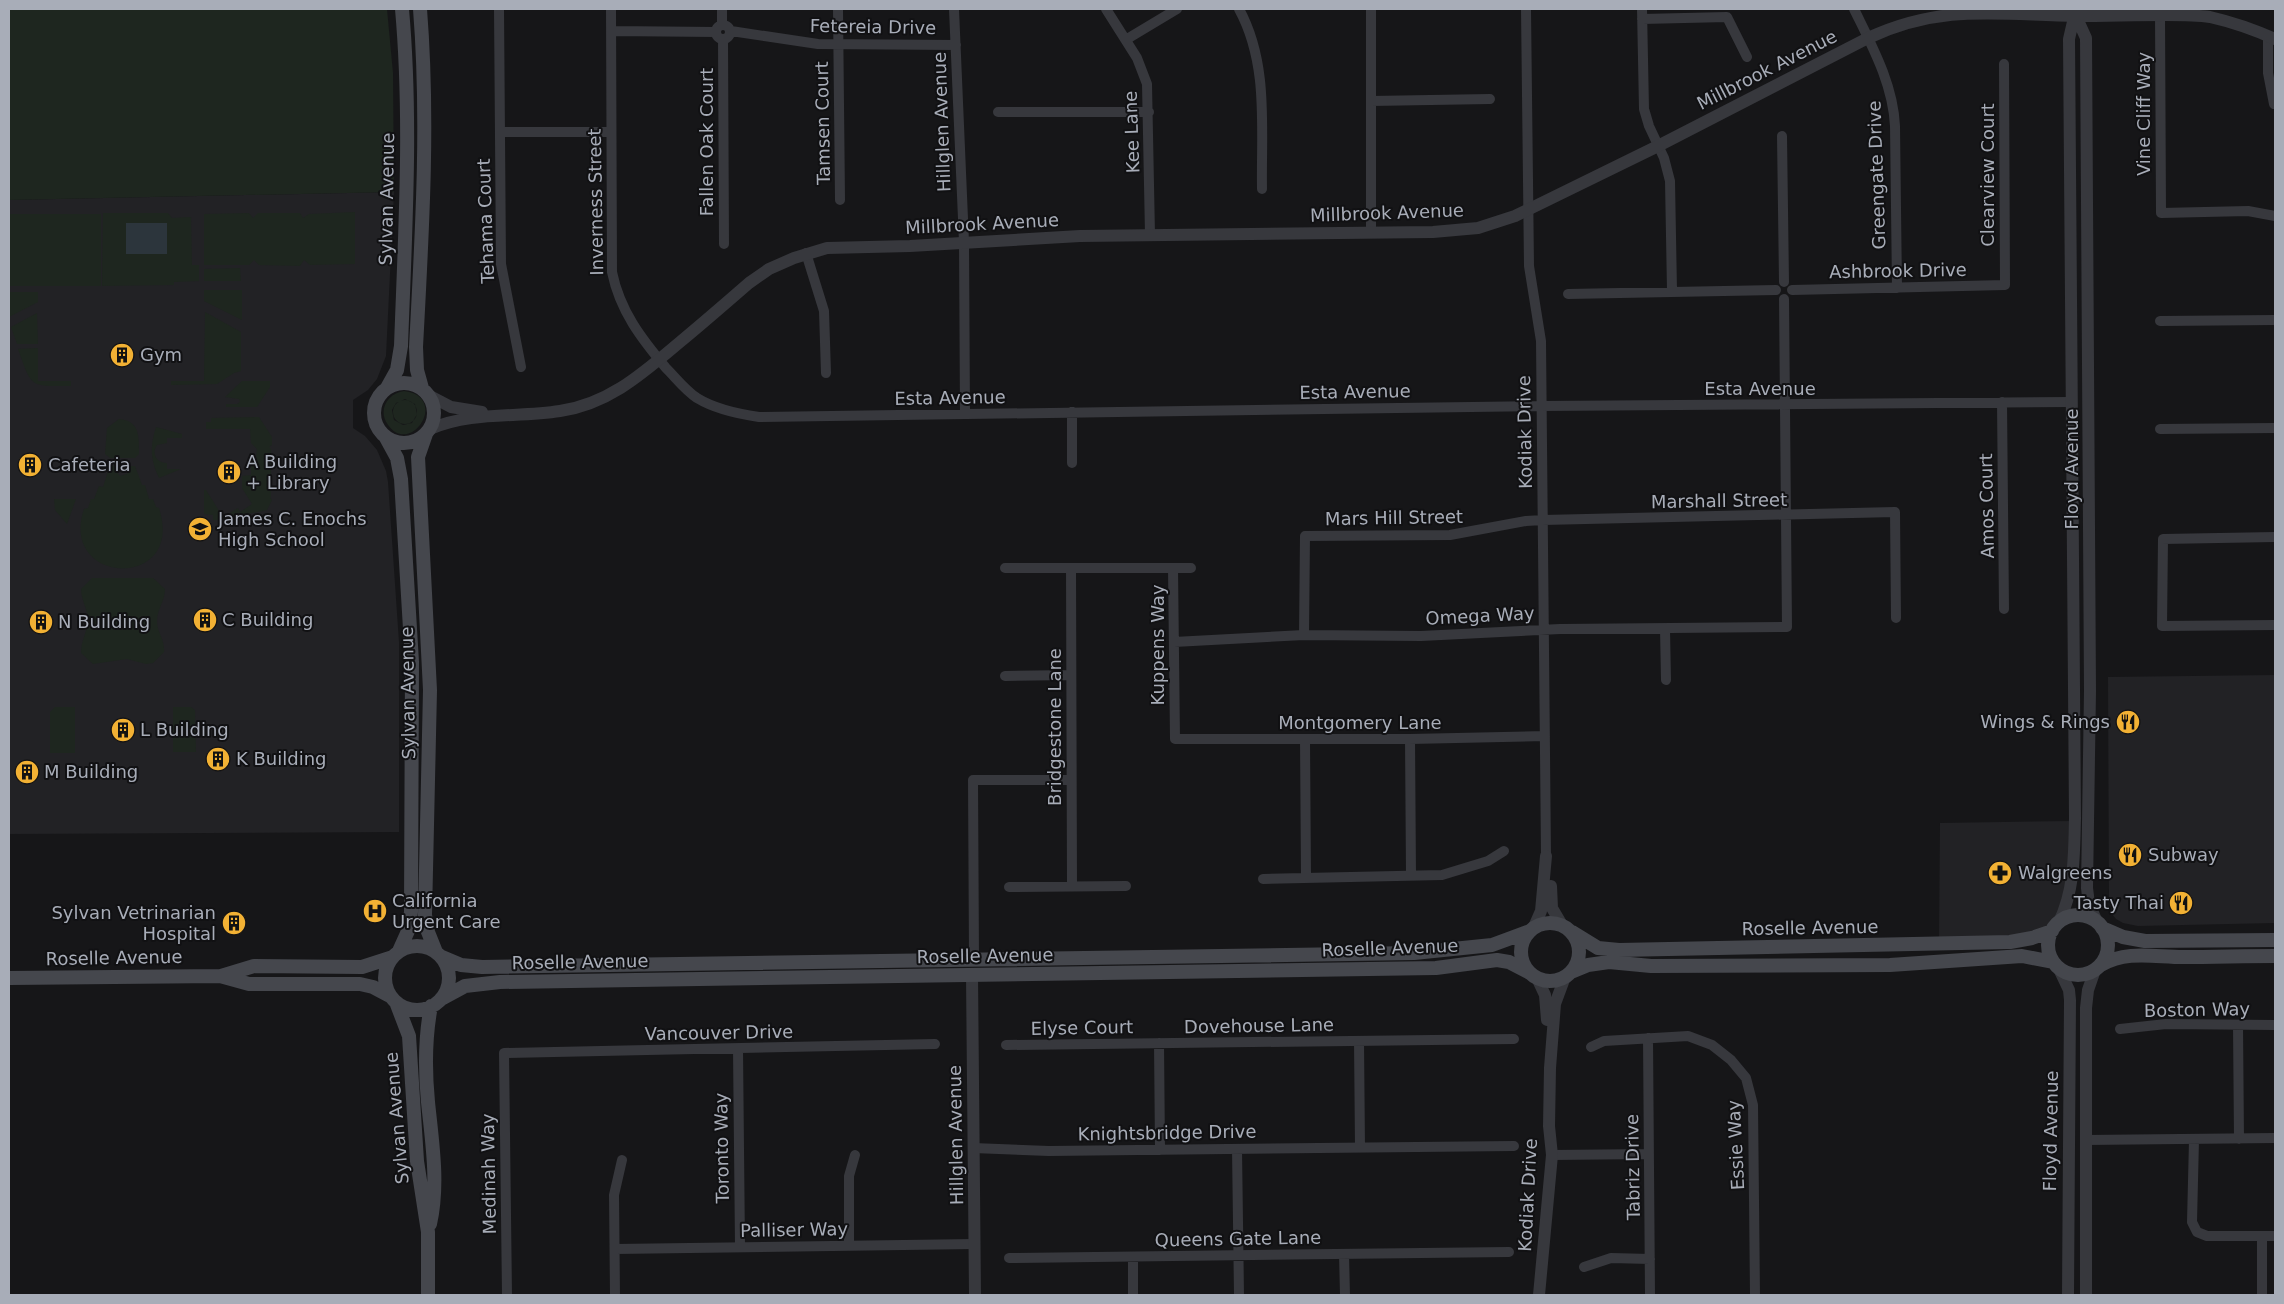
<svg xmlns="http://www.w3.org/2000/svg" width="2284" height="1304" font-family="'DejaVu Sans',sans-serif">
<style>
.built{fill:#222225}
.green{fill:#1e261f;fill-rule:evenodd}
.water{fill:#2c353c}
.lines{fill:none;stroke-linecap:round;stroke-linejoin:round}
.minor{stroke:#37383d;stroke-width:10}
.tertiary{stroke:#37383d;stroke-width:12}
.secondary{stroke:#45474d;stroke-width:14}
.labels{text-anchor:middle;stroke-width:4;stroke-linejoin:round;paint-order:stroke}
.street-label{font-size:18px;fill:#a8adb8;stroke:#111113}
.poi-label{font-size:18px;fill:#a8adb8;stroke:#111113;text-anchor:start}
</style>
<rect width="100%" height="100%" fill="#161618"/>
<path class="built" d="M 394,192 L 386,356 L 377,379 L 368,390 L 353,400 L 353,428 L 365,436 L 377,450 L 386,471 L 388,482 L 399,642 L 399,832 L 9,834 L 9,200 Z
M 2275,675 L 2275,923 L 2138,926 L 2123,923 L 2116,919 L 2112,914 L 2109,902 L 2108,677 Z
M 2072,821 L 2068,884 L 2061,911 L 2039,933 L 1939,942 L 1940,823 Z"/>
<path class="green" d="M 9,9 L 387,9 L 393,73 L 394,192 L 9,200 Z
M 355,212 L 355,264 L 310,265 L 304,260 L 300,266 L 259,265 L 254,260 L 249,265 L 204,265 L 204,214 L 249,213 L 253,218 L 258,213 L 300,213 L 303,218 L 309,214 Z
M 103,213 L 168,213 L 172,218 L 191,217 L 192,265 L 199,265 L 199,281 L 174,282 L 174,285 L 102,286 Z
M 9,214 L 101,214 L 101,286 L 9,286 Z
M 240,268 L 241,281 L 204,281 L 204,269 Z
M 204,290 L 242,290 L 242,320 L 204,301 Z
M 9,292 L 38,292 L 38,302 L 9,317 Z
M 205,312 L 241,332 L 241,371 L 234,373 L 217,384 L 171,385 L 171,381 L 204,381 Z
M 37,313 L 38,344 L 17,344 L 11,327 Z
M 38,348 L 38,381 L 71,381 L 71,386 C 29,386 32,388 18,349 Z
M 242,381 L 270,381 L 270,387 L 257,407 L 226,407 L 226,404 L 237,404 L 240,402 L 239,399 L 225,397 Z
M 404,391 C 450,397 411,457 388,425 C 377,410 388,393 404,391 ZM 405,399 L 415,404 L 417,414 L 412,423 L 403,425 L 394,420 L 392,410 L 396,403 Z
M393 412a12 12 0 1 1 24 0a12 12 0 1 1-24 0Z
M 259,417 L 272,437 L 272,445 L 269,447 L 271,449 L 271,497 L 270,497 L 272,500 L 267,510 L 238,516 L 239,520 L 213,520 L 213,515 L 204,514 L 204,490 L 206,490 L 223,517 L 238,508 L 240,512 L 252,504 L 242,488 L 242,476 L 251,475 L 251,464 L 256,457 L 257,449 L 251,443 L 250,429 L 206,429 L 206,422 L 211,422 L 211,418 Z
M 119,419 C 140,421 139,436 139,454 L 135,458 L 110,458 L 105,454 L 107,428 Z
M 156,427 L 182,434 L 182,438 L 167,438 L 167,443 L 157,445 C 151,454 157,463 167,463 L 167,469 L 181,469 L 159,478 C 150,459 150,446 156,427 Z
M 110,465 L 115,466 L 115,470 L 120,476 L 127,474 L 129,466 L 135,466 L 142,485 L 145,485 L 149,499 L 153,499 L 156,507 L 159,508 C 186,591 58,586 84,509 L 88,508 L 91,499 L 94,499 L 99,486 L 103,487 Z
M 54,499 L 76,499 L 67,524 L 55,510 Z
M 92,578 L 153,578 L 165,589 C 165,601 157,609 157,621 C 157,633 165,639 164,652 L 153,663 L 146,664 L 127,659 L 93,664 L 81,653 C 81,641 87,632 88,621 C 88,609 81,600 81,589 Z
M 55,707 L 75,707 L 75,753 L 50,753 L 50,712 Z
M 173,707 L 191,707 L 195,710 L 196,752 L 173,752 Z"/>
<path class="water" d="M 126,223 L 167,223 L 167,254 L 126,254 Z"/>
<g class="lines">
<path class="minor" d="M 499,9 L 501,264 L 521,367
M 611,9 L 612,272 C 620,311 641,338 666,368 C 676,378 685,390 697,398 C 715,409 738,414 759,417 L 1542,406 L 2071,402
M 722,9 L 722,25
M 838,9 L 840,200
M 954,9 L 964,242 L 965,414
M 1106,9 L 1137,58 L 1147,84 L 1150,235
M 1239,9 C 1269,64 1261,128 1262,189
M 1371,9 L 1371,232
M 1526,9 L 1529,266 L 1541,341 L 1546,856
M 1642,9 L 1644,109 L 1649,126 L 1664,158 L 1670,181 L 1672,291
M 1854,9 C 1872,46 1893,84 1895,126 L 1897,288
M 2160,15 L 2161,213 L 2248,211 L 2275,216
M 1642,19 L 1727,17 L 1747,57
M716 32a7 7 0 1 1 14 0a7 7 0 1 1-14 0Z
M 611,31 L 716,32
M 731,31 L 818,44 L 956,45
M 2268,36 L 2268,73 L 2274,104
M 1127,39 L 1177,9
M 723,40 L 724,244
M 1371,101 L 1490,99
M 998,112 L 1149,112
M 500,132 L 611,132
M 1782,136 L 1784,282
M 806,253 L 824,311 L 826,373
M 1792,290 L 2005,285 L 2004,64
M 1568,294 L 1776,290
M 2160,321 L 2275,320
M 2002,402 L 2004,609
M 1072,412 L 1072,463
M 2160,429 L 2275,428
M 2275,537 L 2163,539 L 2162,626 L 2275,625
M 1005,568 L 1173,568
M 1071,568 L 1072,886
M 1191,568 L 1173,568 L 1175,739 L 1410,739 L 1545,736
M 1665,629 L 1666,680
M 1304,635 L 1305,536 L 1450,535 L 1526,521 L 1543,520 L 1895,512 L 1896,618
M 1174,642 L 1304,635 L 1421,636 L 1560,629 L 1787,627 L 1784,299
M 1005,676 L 1071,675
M 1305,739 L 1306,877
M 1410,739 L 1411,875
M 1263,879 L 1442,875 L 1488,861 L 1504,851
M 1009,887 L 1126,886
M 974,959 L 973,780 L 1071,780
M 2238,1025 L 2239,1139
M 2120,1029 L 2166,1024 L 2275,1025
M 1648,1038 L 1650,1295
M 1359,1041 L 1360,1148
M 1159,1043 L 1160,1150
M 1006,1045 L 1514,1039
M 1591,1047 L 1604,1041 L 1688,1036 L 1712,1045 L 1731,1060 L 1746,1078 L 1753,1105 L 1755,1295
M 738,1049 L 740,1247
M 2086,1140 L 2275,1138
M 2194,1140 L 2192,1222 L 2197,1232 L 2207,1236 L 2275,1236
M 973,1148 L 1049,1151 L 1514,1146
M 1237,1149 L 1239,1295
M 1552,1155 L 1649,1154
M 2262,1236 L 2262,1295
M 849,1246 L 849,1176 L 855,1155
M 615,1249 L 974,1244
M 1344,1254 L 1345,1295
M 1133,1257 L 1133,1295
M 1009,1258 L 1509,1252
M 1584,1267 L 1611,1258 L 1650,1259
M 507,1295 L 504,1053 L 935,1044
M 615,1295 L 614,1195 L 622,1160"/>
<path class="tertiary" d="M 2079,10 L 2076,16 L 2086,38 L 2090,691 L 2087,888 L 2089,904 L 2097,922
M 428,395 L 451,407 L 482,412
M 430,429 C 472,411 516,418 560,411 C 609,404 643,373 680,342 C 703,323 726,303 749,283 L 769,269 L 794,258 L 827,248 L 910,246 L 1080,236 L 1433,232 L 1478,228 L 1515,216 L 1658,146 L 1868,38 C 1943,3 1999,15 2077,16 C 2106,16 2136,15 2165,15 C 2180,15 2196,15 2210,17 C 2232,22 2255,30 2275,39
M 1551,886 L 1552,908 L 1562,925
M 2059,922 C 2075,889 2074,854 2075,818 L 2069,39 L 2075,13
M 1534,927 L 1541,911 L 1546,856
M 2059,969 L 2069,990 L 2070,1000 L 2068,1295
M 972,975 L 975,1295
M 1537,978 L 1545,995 L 1547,1020
M 1539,1295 L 1552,1155 L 1549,1126 L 1550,1068 L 1555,1004 L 1565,977
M 2086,1295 L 2086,1008 L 2088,990 L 2095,970"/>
<path class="secondary" d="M 420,9 C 429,122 422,234 416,347 L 417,370 L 422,388
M374 413a30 30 0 1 1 60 0a30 30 0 1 1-60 0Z
M 387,388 L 397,370 L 401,346 C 405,234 412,121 402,9
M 426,434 L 418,457 L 430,690 L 425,915 L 428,932 L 436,952
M 385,436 L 397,458 L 401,479 L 412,662 L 411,912 L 408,931 L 399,951
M2048 945a30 30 0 1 1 60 0a30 30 0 1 1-60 0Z
M1521 952a29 29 0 1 1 58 0a29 29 0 1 1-58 0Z
M 2102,928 L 2123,937 L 2145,941 L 2275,940
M 1572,932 L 1598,948 L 1619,950 L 2010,942 L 2032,938 L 2052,931
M385 978a32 32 0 1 1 64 0a32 32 0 1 1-64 0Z
M 442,957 L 461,965 L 482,967 L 1414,953 L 1492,945 L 1530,931
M 2101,965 C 2127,950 2154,957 2183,957 C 2214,957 2245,956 2275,956
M 1571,972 L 1588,965 L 1609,962 L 1651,966 L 1890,965 L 2022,956 L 2053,962
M 221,976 L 254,966 L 362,967 L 393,957
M 9,978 L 220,976 L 249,984 L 360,984 L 373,987 L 390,996
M 441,999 L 465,986 L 500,982 L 1436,968 L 1497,960 L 1509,962 L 1530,973
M 396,1002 L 409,1036 L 417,1161 L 428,1232 L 428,1295
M 430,1224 C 439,1184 432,1142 428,1102 C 425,1071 425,1037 431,1006"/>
</g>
<defs>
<g id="building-disc" transform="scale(1.25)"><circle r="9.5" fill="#f2b134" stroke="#111113"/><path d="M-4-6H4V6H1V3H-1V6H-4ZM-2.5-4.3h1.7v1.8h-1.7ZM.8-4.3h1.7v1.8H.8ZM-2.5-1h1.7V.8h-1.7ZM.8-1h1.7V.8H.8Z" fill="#111"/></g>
<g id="school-disc" transform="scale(1.25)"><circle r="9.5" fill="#f2b134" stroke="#111113"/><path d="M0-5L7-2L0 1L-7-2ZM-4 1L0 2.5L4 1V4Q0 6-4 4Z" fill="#111"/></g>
<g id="restaurant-disc" transform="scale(1.25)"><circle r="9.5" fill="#f2b134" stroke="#111113"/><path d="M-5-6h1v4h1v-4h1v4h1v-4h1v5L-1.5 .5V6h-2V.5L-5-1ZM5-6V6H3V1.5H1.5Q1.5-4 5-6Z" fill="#111"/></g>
<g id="pharmacy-disc" transform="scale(1.25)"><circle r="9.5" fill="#f2b134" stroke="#111113"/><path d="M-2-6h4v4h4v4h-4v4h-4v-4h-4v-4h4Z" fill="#111"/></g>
<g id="hospital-disc" transform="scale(1.25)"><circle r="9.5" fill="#f2b134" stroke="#111113"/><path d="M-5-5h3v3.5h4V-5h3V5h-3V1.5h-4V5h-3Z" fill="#111"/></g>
</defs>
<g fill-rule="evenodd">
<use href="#building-disc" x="122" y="355"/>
<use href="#building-disc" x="30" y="465"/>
<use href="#building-disc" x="229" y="472"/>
<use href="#school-disc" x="200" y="529"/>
<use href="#building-disc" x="205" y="620"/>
<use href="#building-disc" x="41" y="622"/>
<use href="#restaurant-disc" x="2128" y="722"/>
<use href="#building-disc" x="123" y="730"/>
<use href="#building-disc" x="218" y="759"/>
<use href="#building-disc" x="27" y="772"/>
<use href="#restaurant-disc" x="2130" y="855"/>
<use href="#pharmacy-disc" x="2000" y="873"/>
<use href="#restaurant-disc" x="2181" y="903"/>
<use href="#hospital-disc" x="375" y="911"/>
<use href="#building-disc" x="234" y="923"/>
</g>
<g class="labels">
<g class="street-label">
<text transform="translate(873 27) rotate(1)" y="6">Fetereia Drive</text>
<text transform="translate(1767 70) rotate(-27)" y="6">Millbrook Avenue</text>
<text transform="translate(2144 114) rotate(-90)" y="6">Vine Cliff Way</text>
<text transform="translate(942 122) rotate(-92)" y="6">Hillglen Avenue</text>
<text transform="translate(823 123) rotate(-91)" y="6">Tamsen Court</text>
<text transform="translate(1132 132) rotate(-92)" y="6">Kee Lane</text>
<text transform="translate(707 142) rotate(-90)" y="6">Fallen Oak Court</text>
<text transform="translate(1877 175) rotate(-92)" y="6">Greengate Drive</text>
<text transform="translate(1988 175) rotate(-90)" y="6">Clearview Court</text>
<text transform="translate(387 199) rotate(-89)" y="6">Sylvan Avenue</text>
<text transform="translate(596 202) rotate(-91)" y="6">Inverness Street</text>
<text transform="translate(1387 213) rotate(-2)" y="6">Millbrook Avenue</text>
<text transform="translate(486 221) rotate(-92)" y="6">Tehama Court</text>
<text transform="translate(982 224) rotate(-3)" y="6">Millbrook Avenue</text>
<text transform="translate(1898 271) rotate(-1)" y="6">Ashbrook Drive</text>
<text x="1760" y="395">Esta Avenue</text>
<text transform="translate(1355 392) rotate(-1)" y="6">Esta Avenue</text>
<text transform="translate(950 398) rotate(-1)" y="6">Esta Avenue</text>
<text transform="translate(1525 432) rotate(-91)" y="6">Kodiak Drive</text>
<text transform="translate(2072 469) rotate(-90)" y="6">Floyd Avenue</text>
<text transform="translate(1719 501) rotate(-1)" y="6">Marshall Street</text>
<text transform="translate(1987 506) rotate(-91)" y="6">Amos Court</text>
<text transform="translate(1394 518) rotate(-1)" y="6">Mars Hill Street</text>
<text transform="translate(1480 616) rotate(-3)" y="6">Omega Way</text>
<text transform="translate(1158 645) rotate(-90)" y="6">Kuppens Way</text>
<text transform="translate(408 693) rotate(-91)" y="6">Sylvan Avenue</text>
<text x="1360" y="729">Montgomery Lane</text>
<text transform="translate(1055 727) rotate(-90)" y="6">Bridgestone Lane</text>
<text transform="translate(1810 928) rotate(-1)" y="6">Roselle Avenue</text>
<text transform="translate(1390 948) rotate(-2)" y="6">Roselle Avenue</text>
<text transform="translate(985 956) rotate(-1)" y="6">Roselle Avenue</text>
<text transform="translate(114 958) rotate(-1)" y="6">Roselle Avenue</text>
<text transform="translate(580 962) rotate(-1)" y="6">Roselle Avenue</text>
<text transform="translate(2197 1010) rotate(-1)" y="6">Boston Way</text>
<text transform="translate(1259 1026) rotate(-1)" y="6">Dovehouse Lane</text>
<text transform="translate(1082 1028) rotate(-1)" y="6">Elyse Court</text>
<text transform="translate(719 1033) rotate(-1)" y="6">Vancouver Drive</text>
<text transform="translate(397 1118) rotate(-95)" y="6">Sylvan Avenue</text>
<text transform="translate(2051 1131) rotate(-89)" y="6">Floyd Avenue</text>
<text transform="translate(1167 1133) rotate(-1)" y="6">Knightsbridge Drive</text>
<text transform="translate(956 1135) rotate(-91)" y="6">Hillglen Avenue</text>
<text transform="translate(1736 1145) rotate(-93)" y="6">Essie Way</text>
<text transform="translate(722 1148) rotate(-91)" y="6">Toronto Way</text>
<text transform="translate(1633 1167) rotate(-91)" y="6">Tabriz Drive</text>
<text transform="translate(489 1174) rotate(-91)" y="6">Medinah Way</text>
<text transform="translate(1528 1195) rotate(-87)" y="6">Kodiak Drive</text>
<text transform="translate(794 1230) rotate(-1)" y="6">Palliser Way</text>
<text transform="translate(1238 1239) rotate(-1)" y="6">Queens Gate Lane</text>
</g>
<g class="poi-label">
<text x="140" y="361">Gym</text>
<text x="246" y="468">A Building<tspan x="246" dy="21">+ Library</tspan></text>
<text x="48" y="471">Cafeteria</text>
<text x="218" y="525">James C. Enochs<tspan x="218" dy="21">High School</tspan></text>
<text x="222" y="626">C Building</text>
<text x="58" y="628">N Building</text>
<text x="2110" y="728" text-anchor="end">Wings &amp; Rings</text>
<text x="140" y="736">L Building</text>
<text x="236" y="765">K Building</text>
<text x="44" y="778">M Building</text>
<text x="2148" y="861">Subway</text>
<text x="2018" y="879">Walgreens</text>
<text x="392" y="907">California<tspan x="392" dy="21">Urgent Care</tspan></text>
<text x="2164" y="909" text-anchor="end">Tasty Thai</text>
<text x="216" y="919" text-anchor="end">Sylvan Vetrinarian<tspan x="216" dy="21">Hospital</tspan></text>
</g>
</g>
<rect width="2284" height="1304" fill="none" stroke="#a8adb8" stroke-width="20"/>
</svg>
